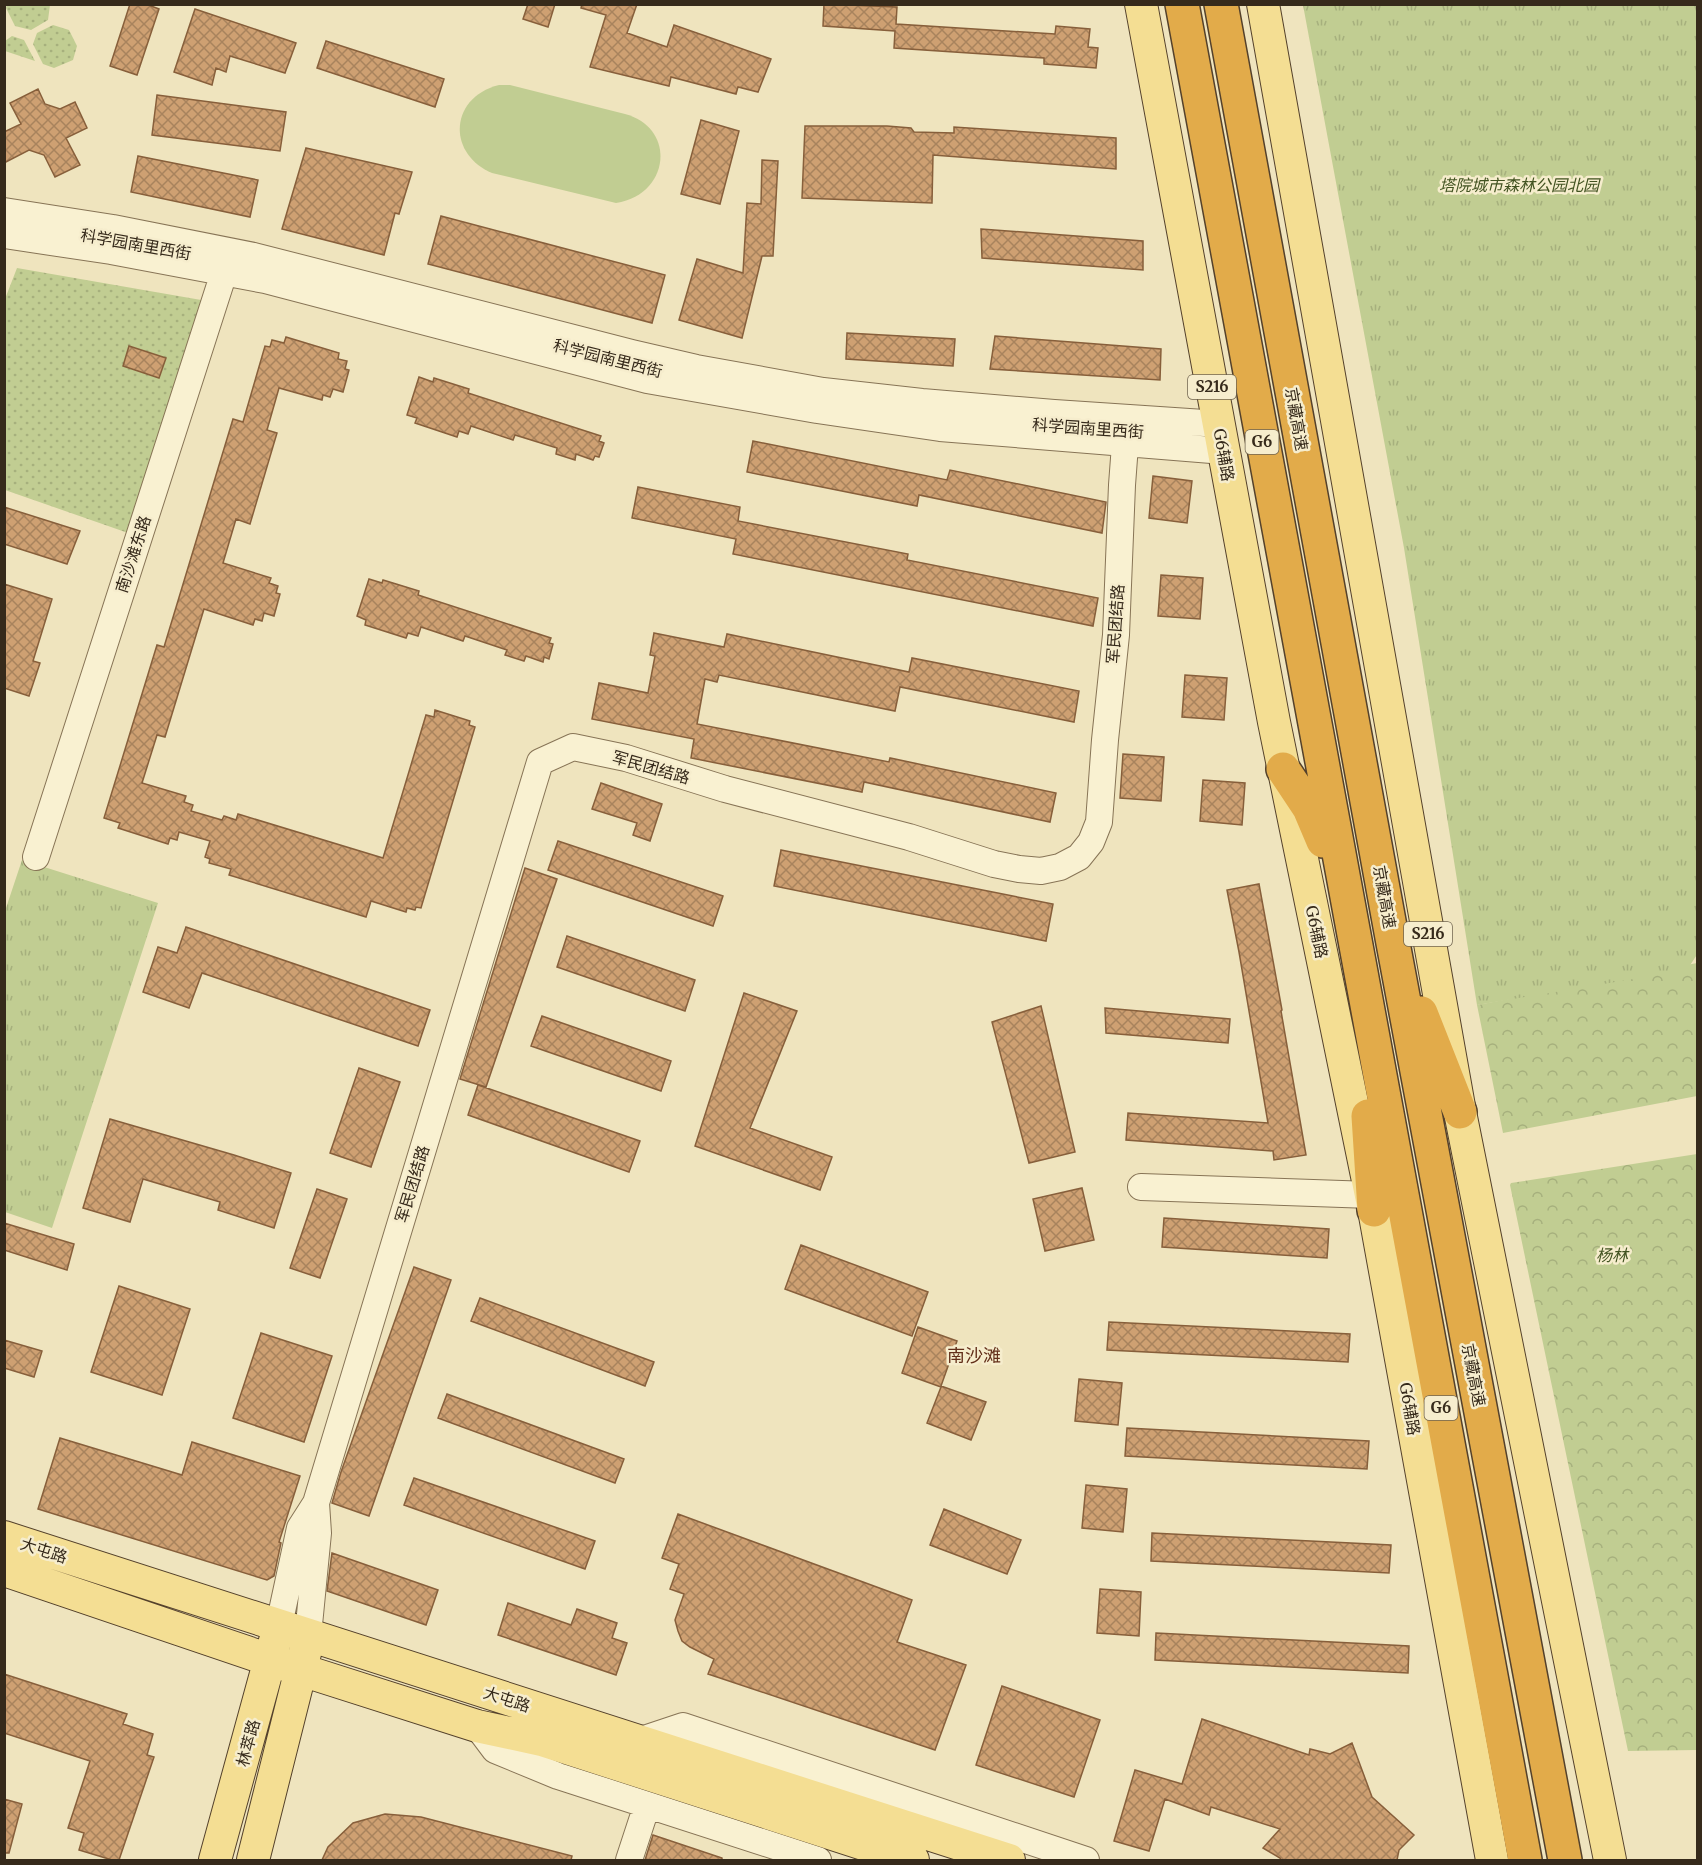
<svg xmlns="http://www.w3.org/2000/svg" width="1702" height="1865" font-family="Merriweather,'Noto Sans SC',serif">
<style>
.grass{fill:url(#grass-dots)}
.forest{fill:url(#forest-crowns)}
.park{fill:url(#park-tufts)}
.pitch{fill:#c1cd92}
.building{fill:url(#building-cross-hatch);stroke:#875f3b;stroke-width:1.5}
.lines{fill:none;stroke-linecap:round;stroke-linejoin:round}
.minor-casing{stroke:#877456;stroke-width:28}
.major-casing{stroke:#54412b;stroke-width:34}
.highway-casing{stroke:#54412b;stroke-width:36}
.minor{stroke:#f9f1d1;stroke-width:26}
.major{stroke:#f4de93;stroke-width:32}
.highway{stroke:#e2ab4a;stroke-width:33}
.labels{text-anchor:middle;stroke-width:5;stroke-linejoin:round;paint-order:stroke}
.shield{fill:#f6edcd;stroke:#706450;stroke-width:1.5}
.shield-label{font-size:15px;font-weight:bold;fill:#362a1b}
.park-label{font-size:16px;font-style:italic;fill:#425321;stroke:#f6edcd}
.street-label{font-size:16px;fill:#362a1b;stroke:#f6edcd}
.neighbourhood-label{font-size:18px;fill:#632f1a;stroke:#f6edcd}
</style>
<defs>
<pattern id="grass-dots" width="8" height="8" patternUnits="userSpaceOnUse" patternTransform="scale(1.5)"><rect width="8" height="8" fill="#c1cd92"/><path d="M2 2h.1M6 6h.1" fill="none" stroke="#a6b07d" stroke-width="1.8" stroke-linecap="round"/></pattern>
<pattern id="forest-crowns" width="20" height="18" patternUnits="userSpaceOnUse" patternTransform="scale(1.5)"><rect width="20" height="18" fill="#c1cd92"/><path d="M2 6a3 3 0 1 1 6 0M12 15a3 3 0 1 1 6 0" fill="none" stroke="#a6b07d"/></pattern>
<pattern id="park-tufts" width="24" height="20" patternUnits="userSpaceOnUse" patternTransform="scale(1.5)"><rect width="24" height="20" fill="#c1cd92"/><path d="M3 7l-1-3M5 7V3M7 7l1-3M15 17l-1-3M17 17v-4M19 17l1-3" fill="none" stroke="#a6b07d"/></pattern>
<pattern id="building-cross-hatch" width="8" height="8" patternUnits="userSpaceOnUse" patternTransform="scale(1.5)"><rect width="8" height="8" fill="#cea072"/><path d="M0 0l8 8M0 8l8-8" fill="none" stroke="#a8835d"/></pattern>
</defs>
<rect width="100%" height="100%" fill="#efe4be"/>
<path class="grass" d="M 7,4 L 50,5 L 48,20 L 31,30 L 15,26 L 6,8 Z
M 53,25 L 69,30 L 77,46 L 73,60 L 54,68 L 43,64 L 33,44 L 37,33 Z
M 12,36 L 24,40 L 35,61 L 5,51 L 5,41 Z
M 17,268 L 207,301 L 131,534 L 5,490 L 5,299 Z"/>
<path class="forest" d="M 1697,963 L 1697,1096 L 1503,1133 L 1477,1005 Z
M 1697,1154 L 1697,1750 L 1628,1751 L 1510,1185 L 1511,1183 Z"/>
<path class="park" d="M 1303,5 L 1697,5 L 1698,953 L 1687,970 L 1477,1005 L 1404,548 Z
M 22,860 L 158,903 L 52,1228 L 5,1212 L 4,914 Z"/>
<path class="pitch" d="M 499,85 L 510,85 L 625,114 C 677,128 670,195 616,203 L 492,173 C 446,153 450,97 499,85 Z"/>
<path class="building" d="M 130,4 L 146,4 L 159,9 L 137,75 L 110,66 Z
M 528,4 L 555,4 L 548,27 L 523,19 Z
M 582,4 L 637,4 L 627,33 L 667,47 L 674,25 L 771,59 L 758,92 L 738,87 L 736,94 L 671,77 L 669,86 L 590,67 L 606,15 L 581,8 Z
M 824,4 L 897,7 L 896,24 L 1055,34 L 1056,26 L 1090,29 L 1088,47 L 1098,48 L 1096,68 L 1044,64 L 1044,58 L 894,48 L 895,31 L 823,26 Z
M 195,9 L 296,43 L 285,73 L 230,56 L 226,72 L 216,68 L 212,85 L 174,72 Z
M 326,41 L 444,79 L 435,107 L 317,68 Z
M 38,89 L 45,104 L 60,109 L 75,102 L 87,128 L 66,138 L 80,165 L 55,177 L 44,155 L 29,150 L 4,163 L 4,132 L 21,124 L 10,103 Z
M 157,95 L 286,112 L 280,151 L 152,135 Z
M 701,120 L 739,131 L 720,204 L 681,194 Z
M 805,126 L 887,126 L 911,128 L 914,132 L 954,133 L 954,127 L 1116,138 L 1116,169 L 933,155 L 932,203 L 802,198 Z
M 306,148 L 412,172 L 399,214 L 395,213 L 384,255 L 282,229 Z
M 138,156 L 258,180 L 250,217 L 131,192 Z
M 762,160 L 778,161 L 773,256 L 762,256 L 742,338 L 679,320 L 697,259 L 743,273 L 747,203 L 761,204 Z
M 441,216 L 665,275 L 652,323 L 428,264 Z
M 981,229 L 1143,241 L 1143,270 L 982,258 Z
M 847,333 L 955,339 L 953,366 L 846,359 Z
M 995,336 L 1161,349 L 1160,380 L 990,369 Z
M 286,337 L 339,353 L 338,359 L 347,361 L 345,369 L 349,370 L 343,392 L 333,389 L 330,397 L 323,395 L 322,400 L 279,388 L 267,430 L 277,433 L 250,524 L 236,519 L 223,563 L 271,578 L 269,583 L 278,586 L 276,593 L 280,594 L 274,616 L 264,613 L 262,621 L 255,619 L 253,625 L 204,609 L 165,737 L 157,735 L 142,783 L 186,796 L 184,802 L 193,805 L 191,811 L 222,820 L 224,816 L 236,820 L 238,814 L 383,858 L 426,715 L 434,717 L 435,710 L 470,721 L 469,725 L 475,727 L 421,908 L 416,907 L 415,910 L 407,908 L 406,912 L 371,901 L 366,917 L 229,875 L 231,869 L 209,863 L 210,859 L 205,857 L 210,841 L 179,832 L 177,840 L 170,838 L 168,844 L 118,828 L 120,823 L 104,818 L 157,645 L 164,647 L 233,419 L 243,422 L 265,346 L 270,347 L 272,340 L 284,343 Z
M 129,346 L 166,358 L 159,378 L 123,366 Z
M 419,377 L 433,382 L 434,378 L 469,389 L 468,393 L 601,436 L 599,441 L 604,443 L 599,457 L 595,456 L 593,460 L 576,454 L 575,460 L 556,454 L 557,448 L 515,435 L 513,440 L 471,426 L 468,434 L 459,431 L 457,437 L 415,423 L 417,418 L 407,415 Z
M 753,441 L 947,480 L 950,470 L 1106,502 L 1102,533 L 919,495 L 917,506 L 747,472 Z
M 1153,476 L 1192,481 L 1187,523 L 1149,518 Z
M 638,487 L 740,507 L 738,521 L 908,554 L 907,560 L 1098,598 L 1093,626 L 733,554 L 736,539 L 632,518 Z
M 4,507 L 80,531 L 67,564 L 4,544 Z
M 1161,575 L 1203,578 L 1200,619 L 1158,616 Z
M 369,579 L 382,583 L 383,580 L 419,591 L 418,595 L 551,638 L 549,643 L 553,644 L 549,659 L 544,657 L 543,662 L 526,656 L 524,661 L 505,655 L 507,650 L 465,636 L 463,641 L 421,627 L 418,636 L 408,633 L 406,638 L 365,625 L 366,620 L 357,616 Z
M 4,584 L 52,599 L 33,661 L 40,663 L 29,696 L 4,688 Z
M 654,633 L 724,647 L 727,634 L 909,672 L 912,658 L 1079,691 L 1074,722 L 900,687 L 895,711 L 719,675 L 717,682 L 705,679 L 697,724 L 889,762 L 890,758 L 1056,793 L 1050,822 L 864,782 L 862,792 L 691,758 L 694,739 L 592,719 L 599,683 L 648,693 L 655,656 L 650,655 Z
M 1185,675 L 1227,678 L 1224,720 L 1182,717 Z
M 1123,754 L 1164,757 L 1161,801 L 1120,798 Z
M 1203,780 L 1245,783 L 1242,825 L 1200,821 Z
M 601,783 L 662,804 L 650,841 L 633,835 L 637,823 L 592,809 Z
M 558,841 L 723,896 L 713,926 L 548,870 Z
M 781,850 L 1053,904 L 1046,941 L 774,886 Z
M 525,868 L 557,879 L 486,1087 L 460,1079 Z
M 1259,884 L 1282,1010 L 1281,1011 L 1306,1155 L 1274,1160 L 1273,1151 L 1126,1140 L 1128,1113 L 1268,1123 L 1239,952 L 1227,890 Z
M 186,927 L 430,1010 L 418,1046 L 202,973 L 189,1008 L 143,992 L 158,947 L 177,953 Z
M 567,936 L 695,980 L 685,1011 L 557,967 Z
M 744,993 L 797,1011 L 750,1128 L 832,1157 L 820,1190 L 695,1146 Z
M 1041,1006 L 1075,1152 L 1029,1163 L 992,1022 Z
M 1105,1008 L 1230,1019 L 1228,1043 L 1106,1033 Z
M 542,1016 L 671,1061 L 661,1091 L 531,1046 Z
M 359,1068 L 400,1082 L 371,1167 L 330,1153 Z
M 478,1085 L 640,1141 L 629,1172 L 468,1115 Z
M 110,1119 L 234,1155 L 291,1173 L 274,1228 L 218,1210 L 220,1202 L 143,1179 L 130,1222 L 83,1208 Z
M 1082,1188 L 1094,1240 L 1045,1251 L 1033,1199 Z
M 317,1189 L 347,1199 L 320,1278 L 290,1268 Z
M 1164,1218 L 1329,1229 L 1327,1258 L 1162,1247 Z
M 4,1223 L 74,1244 L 67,1270 L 4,1250 Z
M 801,1245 L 928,1292 L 912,1336 L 785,1289 Z
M 414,1267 L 451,1280 L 369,1516 L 332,1503 L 341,1472 Z
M 119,1286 L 190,1309 L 162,1395 L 91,1372 Z
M 480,1298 L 654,1362 L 645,1386 L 471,1321 Z
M 1109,1322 L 1350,1334 L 1348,1362 L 1107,1350 Z
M 918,1327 L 957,1341 L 941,1386 L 986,1402 L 971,1440 L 927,1423 L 941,1387 L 902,1373 Z
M 261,1333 L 332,1356 L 304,1442 L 233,1418 Z
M 4,1340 L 42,1351 L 34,1377 L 4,1368 Z
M 1079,1379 L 1122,1383 L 1118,1425 L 1075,1421 Z
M 447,1394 L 624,1459 L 615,1483 L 438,1418 Z
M 1127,1428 L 1369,1441 L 1367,1469 L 1125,1456 Z
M 60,1438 L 182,1475 L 192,1442 L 300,1476 L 279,1542 L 281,1543 L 274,1576 L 267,1580 L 38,1509 Z
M 414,1478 L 595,1541 L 585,1569 L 404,1505 Z
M 1086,1485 L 1127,1489 L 1123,1532 L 1082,1528 Z
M 944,1509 L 1021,1540 L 1007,1574 L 930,1545 Z
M 678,1514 L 912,1600 L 897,1642 L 966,1665 L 935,1750 L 708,1674 L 714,1659 L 690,1647 L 682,1641 L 678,1631 L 675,1620 L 684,1594 L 670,1589 L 679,1564 L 662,1558 Z
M 1152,1533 L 1391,1545 L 1389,1573 L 1151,1561 Z
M 332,1553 L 438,1590 L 426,1625 L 327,1591 Z
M 1100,1589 L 1141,1592 L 1139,1636 L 1097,1633 Z
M 508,1603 L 571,1625 L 577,1609 L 617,1623 L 612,1638 L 627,1643 L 616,1675 L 498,1635 Z
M 1156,1633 L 1409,1646 L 1408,1673 L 1155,1660 Z
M 4,1674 L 127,1714 L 123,1724 L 153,1734 L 147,1755 L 154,1757 L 119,1860 L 112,1860 L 79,1850 L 84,1833 L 68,1828 L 90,1761 L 4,1733 Z
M 1002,1686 L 1100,1720 L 1074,1797 L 976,1765 Z
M 1202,1719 L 1309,1755 L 1310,1749 L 1330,1754 L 1352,1743 L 1372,1797 L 1414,1835 L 1399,1850 L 1397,1860 L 1281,1860 L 1280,1858 L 1263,1848 L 1280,1829 L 1211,1807 L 1209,1815 L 1165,1799 L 1149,1851 L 1114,1841 L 1135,1770 L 1182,1784 Z
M 4,1799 L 22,1804 L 9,1853 L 4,1853 Z
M 385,1814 L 421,1817 L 572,1856 L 571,1860 L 322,1860 L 328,1847 L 353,1823 Z
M 653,1835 L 722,1858 L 722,1860 L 645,1860 Z"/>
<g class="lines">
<g class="minor-casing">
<path id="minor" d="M 4,211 L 113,228 L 254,256 L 632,353 L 696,368 L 823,391 L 922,402 L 1054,413 L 1219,424
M 4,235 L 111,251 L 265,280 L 647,380 L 817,410 L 940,428 L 1224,451
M 36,857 L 229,257
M 1141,1187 L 1371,1195
M 279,1625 L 300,1528 L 316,1503 L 540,762 L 573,747 L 626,758 L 725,789 L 909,837 L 994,864 L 1019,869 L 1041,871 L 1060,867 L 1079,857 L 1091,842 L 1099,822 L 1105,740 L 1116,635 L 1122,485 L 1127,418
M 308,1635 L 318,1533 L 316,1503
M 477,1726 L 495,1750 L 558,1776 L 818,1860
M 638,1741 L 683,1726 L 1086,1860
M 629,1860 L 647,1805"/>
</g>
<g class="major-casing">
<path id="major" d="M 1141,4 L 1274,722 L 1374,1210 L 1492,1860
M 1263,4 L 1460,1112 L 1610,1860
M 4,1537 L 1009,1860
M 4,1570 L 270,1660 L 477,1726 L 542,1740 L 913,1860
M 215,1860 L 275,1641
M 253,1860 L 306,1649"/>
</g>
<g class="highway-casing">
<path id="highway" d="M 1182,4 L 1525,1860
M 1221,4 L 1393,943 L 1565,1860
M 1283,769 L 1309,808 L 1323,841
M 1421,1013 L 1460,1112
M 1368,1116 L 1374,1210"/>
</g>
<use href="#minor" class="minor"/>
<use href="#major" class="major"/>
<use href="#highway" class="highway"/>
</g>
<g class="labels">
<g class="shield">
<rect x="1188" y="375" width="48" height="24" rx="4.5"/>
<rect x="1245.5" y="430" width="33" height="24" rx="4.5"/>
<rect x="1404" y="922" width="48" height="24" rx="4.5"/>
<rect x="1424.5" y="1396" width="33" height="24" rx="4.5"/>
</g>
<g class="shield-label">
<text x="1212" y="392">S216</text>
<text x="1262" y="447">G6</text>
<text x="1428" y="939">S216</text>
<text x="1441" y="1413">G6</text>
</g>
<g class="park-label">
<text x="1519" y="191">塔院城市森林公园北园</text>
<text x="1612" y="1261">杨林</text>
</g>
<g class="street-label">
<text transform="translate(136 244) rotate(10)" y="6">科学园南里西街</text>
<text transform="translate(608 358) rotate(14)" y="6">科学园南里西街</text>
<text transform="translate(1297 419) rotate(80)" y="6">京藏高速</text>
<text transform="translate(1088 428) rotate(4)" y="6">科学园南里西街</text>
<text transform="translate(1224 455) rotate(80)" y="6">G6辅路</text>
<text transform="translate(133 554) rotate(-72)" y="6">南沙滩东路</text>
<text transform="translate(1115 624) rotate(-86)" y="6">军民团结路</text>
<text transform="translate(651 767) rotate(16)" y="6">军民团结路</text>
<text transform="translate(1385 897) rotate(80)" y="6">京藏高速</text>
<text transform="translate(1317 932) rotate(78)" y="6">G6辅路</text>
<text transform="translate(412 1184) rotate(-73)" y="6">军民团结路</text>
<text transform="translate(1474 1375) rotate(79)" y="6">京藏高速</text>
<text transform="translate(1410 1409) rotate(80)" y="6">G6辅路</text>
<text transform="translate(44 1550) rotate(18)" y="6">大屯路</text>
<text transform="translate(507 1699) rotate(18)" y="6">大屯路</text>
<text transform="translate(248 1743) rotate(-75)" y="6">林萃路</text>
</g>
<g class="neighbourhood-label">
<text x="974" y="1362">南沙滩</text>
</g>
</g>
<rect width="1702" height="1865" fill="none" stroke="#362a1b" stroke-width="12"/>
</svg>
